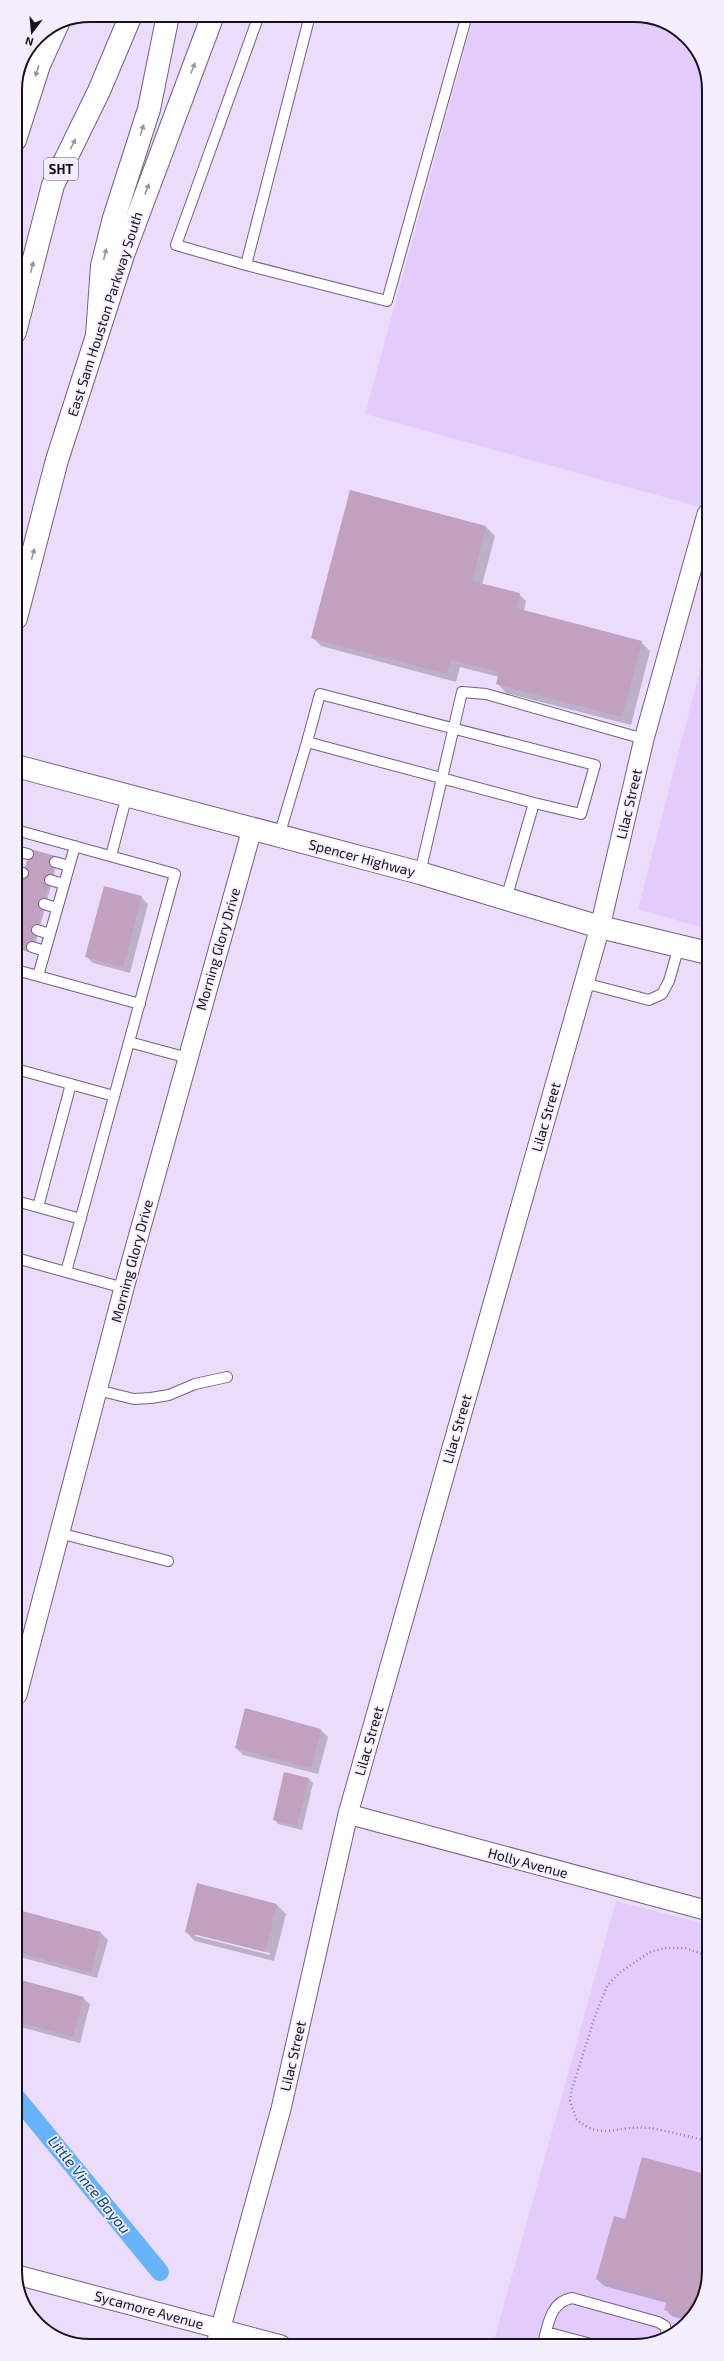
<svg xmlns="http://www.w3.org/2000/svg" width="724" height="2361" font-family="'Exo 2',sans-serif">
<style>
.built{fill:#e3ccfb}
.shadow{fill:#0003;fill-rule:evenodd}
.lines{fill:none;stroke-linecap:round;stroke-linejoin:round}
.canal{stroke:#66b3f7;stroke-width:18}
.building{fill:#c1a0c0}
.service-casing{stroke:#736185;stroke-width:12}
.minor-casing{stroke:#736185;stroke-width:21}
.secondary-casing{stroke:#736185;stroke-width:24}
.primary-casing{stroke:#736185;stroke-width:24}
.motorway-casing{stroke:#736185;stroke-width:24}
.path{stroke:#91869e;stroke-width:2.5;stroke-dasharray:1 3;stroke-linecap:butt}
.service{stroke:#fff;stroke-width:10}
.minor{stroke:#fff;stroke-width:19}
.secondary{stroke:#fff;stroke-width:22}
.primary{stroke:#fff;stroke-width:22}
.motorway{stroke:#fff;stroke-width:22}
.oneway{fill:#97949a}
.labels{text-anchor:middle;stroke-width:3.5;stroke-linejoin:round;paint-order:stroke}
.shield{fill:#f4edfd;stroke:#5a5362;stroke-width:1}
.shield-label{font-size:13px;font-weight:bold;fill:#18111f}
.street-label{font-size:14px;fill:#18111f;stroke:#f4edfd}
.water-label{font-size:15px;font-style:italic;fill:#05426d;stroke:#f4edfd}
.rim{fill:none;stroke:#18111f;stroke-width:2}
</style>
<rect width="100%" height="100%" fill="#ebdcfc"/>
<path class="built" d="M 474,15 L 639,15 L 683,33 L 706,71 L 707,509 L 365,414 Z
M 707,643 L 707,929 L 638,909 Z
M 616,1901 L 709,1925 L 709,2271 L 693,2317 L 653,2343 L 493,2344 Z"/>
<path class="shadow" d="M 486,527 L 495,536 L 482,585 L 519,594 L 526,601 L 524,611 L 641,642 L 650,651 L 631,725 L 506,693 L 497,683 L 499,677 L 460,667 L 456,682 L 321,646 L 312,637 Z
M 30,850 L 58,859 L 33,953 L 16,949 L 16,904 Z
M 141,897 L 148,904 L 130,973 L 93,963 L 86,956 Z
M 246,1710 L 321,1730 L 328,1737 L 318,1774 L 243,1755 L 236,1748 Z
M 309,1779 L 313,1783 L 302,1830 L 278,1824 L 274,1819 Z
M 198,1884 L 277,1905 L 286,1914 L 274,1961 L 195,1941 L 186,1932 ZM 195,1934 L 270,1953 L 270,1955 L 195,1936 Z
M 23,1912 L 101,1933 L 108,1940 L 97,1978 L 20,1957 L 17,1954 L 17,1934 Z
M 17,1980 L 83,1998 L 90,2004 L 80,2043 L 17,2026 Z
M 709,2177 L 709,2271 L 693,2317 L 687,2321 L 672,2316 L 665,2309 L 667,2303 L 604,2286 L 597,2279 L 625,2220 Z"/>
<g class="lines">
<path class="canal" d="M 17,2098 L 160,2272"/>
</g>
<path class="building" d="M 350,490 L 486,526 L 472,581 L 520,593 L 516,608 L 642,641 L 622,717 L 496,684 L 499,672 L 451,660 L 447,674 L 311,638 Z
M 30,849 L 56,856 L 31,952 L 16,948 L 16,901 Z
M 104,886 L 142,896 L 123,967 L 85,957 Z
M 245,1708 L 321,1729 L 311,1768 L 235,1748 Z
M 284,1772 L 309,1778 L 297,1826 L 273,1820 Z
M 197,1883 L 277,1904 L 265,1952 L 185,1932 Z
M 22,1911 L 101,1932 L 91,1972 L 17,1952 L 17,1931 Z
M 17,1979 L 84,1997 L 73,2037 L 17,2021 Z
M 642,2157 L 709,2175 L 709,2271 L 693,2317 L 688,2321 L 683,2315 L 664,2310 L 668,2299 L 596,2279 L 614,2216 L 625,2219 Z"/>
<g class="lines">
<g class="service-casing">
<path id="service" d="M 259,15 L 176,245 L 246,265 L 310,15
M 246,265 L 387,301 L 467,15
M 307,742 L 320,694 L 595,765 L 581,814 L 534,803
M 16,830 L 175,874 L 129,1042
M 279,836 L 307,742 L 534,803 L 506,899
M 16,851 L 28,854
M 111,856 L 127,795
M 55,862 L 69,866
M 16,871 L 23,873
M 420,873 L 462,692 L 486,694 L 644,739
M 50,880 L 64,884
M 16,896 L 17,897
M 44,904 L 57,908
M 37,930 L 50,934
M 32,947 L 45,951
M 16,970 L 140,1004
M 38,976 L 75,846
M 584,983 L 649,1000 L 662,994 L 669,981 L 679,946
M 16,1069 L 114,1096
M 16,1201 L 81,1219
M 38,1207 L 71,1084
M 16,1258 L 66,1272
M 124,1288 L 66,1272 L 129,1042 L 188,1058
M 97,1390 L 134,1399 L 151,1398 L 169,1395 L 195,1384 L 227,1377
M 59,1533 L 168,1561
M 546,2332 L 591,2344
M 543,2344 C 548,2325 550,2302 572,2298 L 658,2322 L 665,2326 L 667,2335"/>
</g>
<g class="minor-casing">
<path id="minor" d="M 17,1695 L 124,1288 L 252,829
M 348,1814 L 709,1911
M 17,2275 L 281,2345
M 216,2345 L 281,2109 L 348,1814 L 600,927 L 644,739 L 707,514"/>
</g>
<g class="secondary-casing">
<path id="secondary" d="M 16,618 L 57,460 L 123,255 L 213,15"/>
</g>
<g class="primary-casing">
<path id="primary" d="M 16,766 L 420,873 L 600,927 L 708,953"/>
</g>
<g class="motorway-casing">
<path id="motorway" d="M 15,140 L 39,65 L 58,23
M 15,332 L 53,185 L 99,91 L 131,15
M 97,335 L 102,266 L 114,218 L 149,109 L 168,15"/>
</g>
<path class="path" d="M 709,1956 L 685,1948 L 666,1948 L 650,1952 L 619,1973 L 607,1986 L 595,2016 L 572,2089 L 570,2101 L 576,2119 C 603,2142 619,2124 649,2128 C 669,2131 689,2137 709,2141"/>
<use href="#service" class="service"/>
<use href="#minor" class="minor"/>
<use href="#secondary" class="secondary"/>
<use href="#primary" class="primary"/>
<use href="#motorway" class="motorway"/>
</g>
<defs><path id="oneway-solid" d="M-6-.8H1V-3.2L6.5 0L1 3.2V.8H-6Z"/></defs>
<g class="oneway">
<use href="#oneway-solid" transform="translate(193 68) rotate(-69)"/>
<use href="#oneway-solid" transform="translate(37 71) rotate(108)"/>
<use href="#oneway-solid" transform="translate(142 130) rotate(-72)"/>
<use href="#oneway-solid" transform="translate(73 144) rotate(-64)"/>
<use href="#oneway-solid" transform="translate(147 189) rotate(-69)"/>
<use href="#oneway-solid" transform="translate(105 254) rotate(-77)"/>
<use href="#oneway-solid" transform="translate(32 267) rotate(-76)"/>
<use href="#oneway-solid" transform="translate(33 554) rotate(-75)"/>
</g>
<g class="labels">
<rect class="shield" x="44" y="158" width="34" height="22" rx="3"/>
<g class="shield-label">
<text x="61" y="174">SHT</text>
</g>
<g class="street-label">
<text transform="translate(105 314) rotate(-72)" y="5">East Sam Houston Parkway South</text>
<text transform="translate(629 804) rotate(-77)" y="5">Lilac Street</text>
<text transform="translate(362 858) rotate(15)" y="5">Spencer Highway</text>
<text transform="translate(218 949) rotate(-74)" y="5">Morning Glory Drive</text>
<text transform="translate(546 1117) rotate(-74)" y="5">Lilac Street</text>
<text transform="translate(132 1261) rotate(-75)" y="5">Morning Glory Drive</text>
<text transform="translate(457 1429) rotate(-74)" y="5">Lilac Street</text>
<text transform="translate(369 1741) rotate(-74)" y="5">Lilac Street</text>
<text transform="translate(528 1863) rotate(15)" y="5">Holly Avenue</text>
<text transform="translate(293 2056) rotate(-77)" y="5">Lilac Street</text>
<text transform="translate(149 2310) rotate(15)" y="5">Sycamore Avenue</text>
</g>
<g class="water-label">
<text transform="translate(89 2185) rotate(51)" y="5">Little Vince Bayou</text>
</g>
</g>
<path d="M0 0H724V2361H0ZM90 22H634A68 68 0 0 1 702 90V2271A68 68 0 0 1 634 2339H90A68 68 0 0 1 22 2271V90A68 68 0 0 1 90 22Z" fill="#f4edfd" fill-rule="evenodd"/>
<path class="rim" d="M90 22H634A68 68 0 0 1 702 90V2271A68 68 0 0 1 634 2339H90A68 68 0 0 1 22 2271V90A68 68 0 0 1 90 22Z"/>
<g transform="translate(32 32) rotate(196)" stroke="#f4edfd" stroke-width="3" paint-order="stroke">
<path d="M0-3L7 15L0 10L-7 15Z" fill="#18111f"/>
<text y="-6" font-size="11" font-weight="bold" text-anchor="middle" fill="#18111f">N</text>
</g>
</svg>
